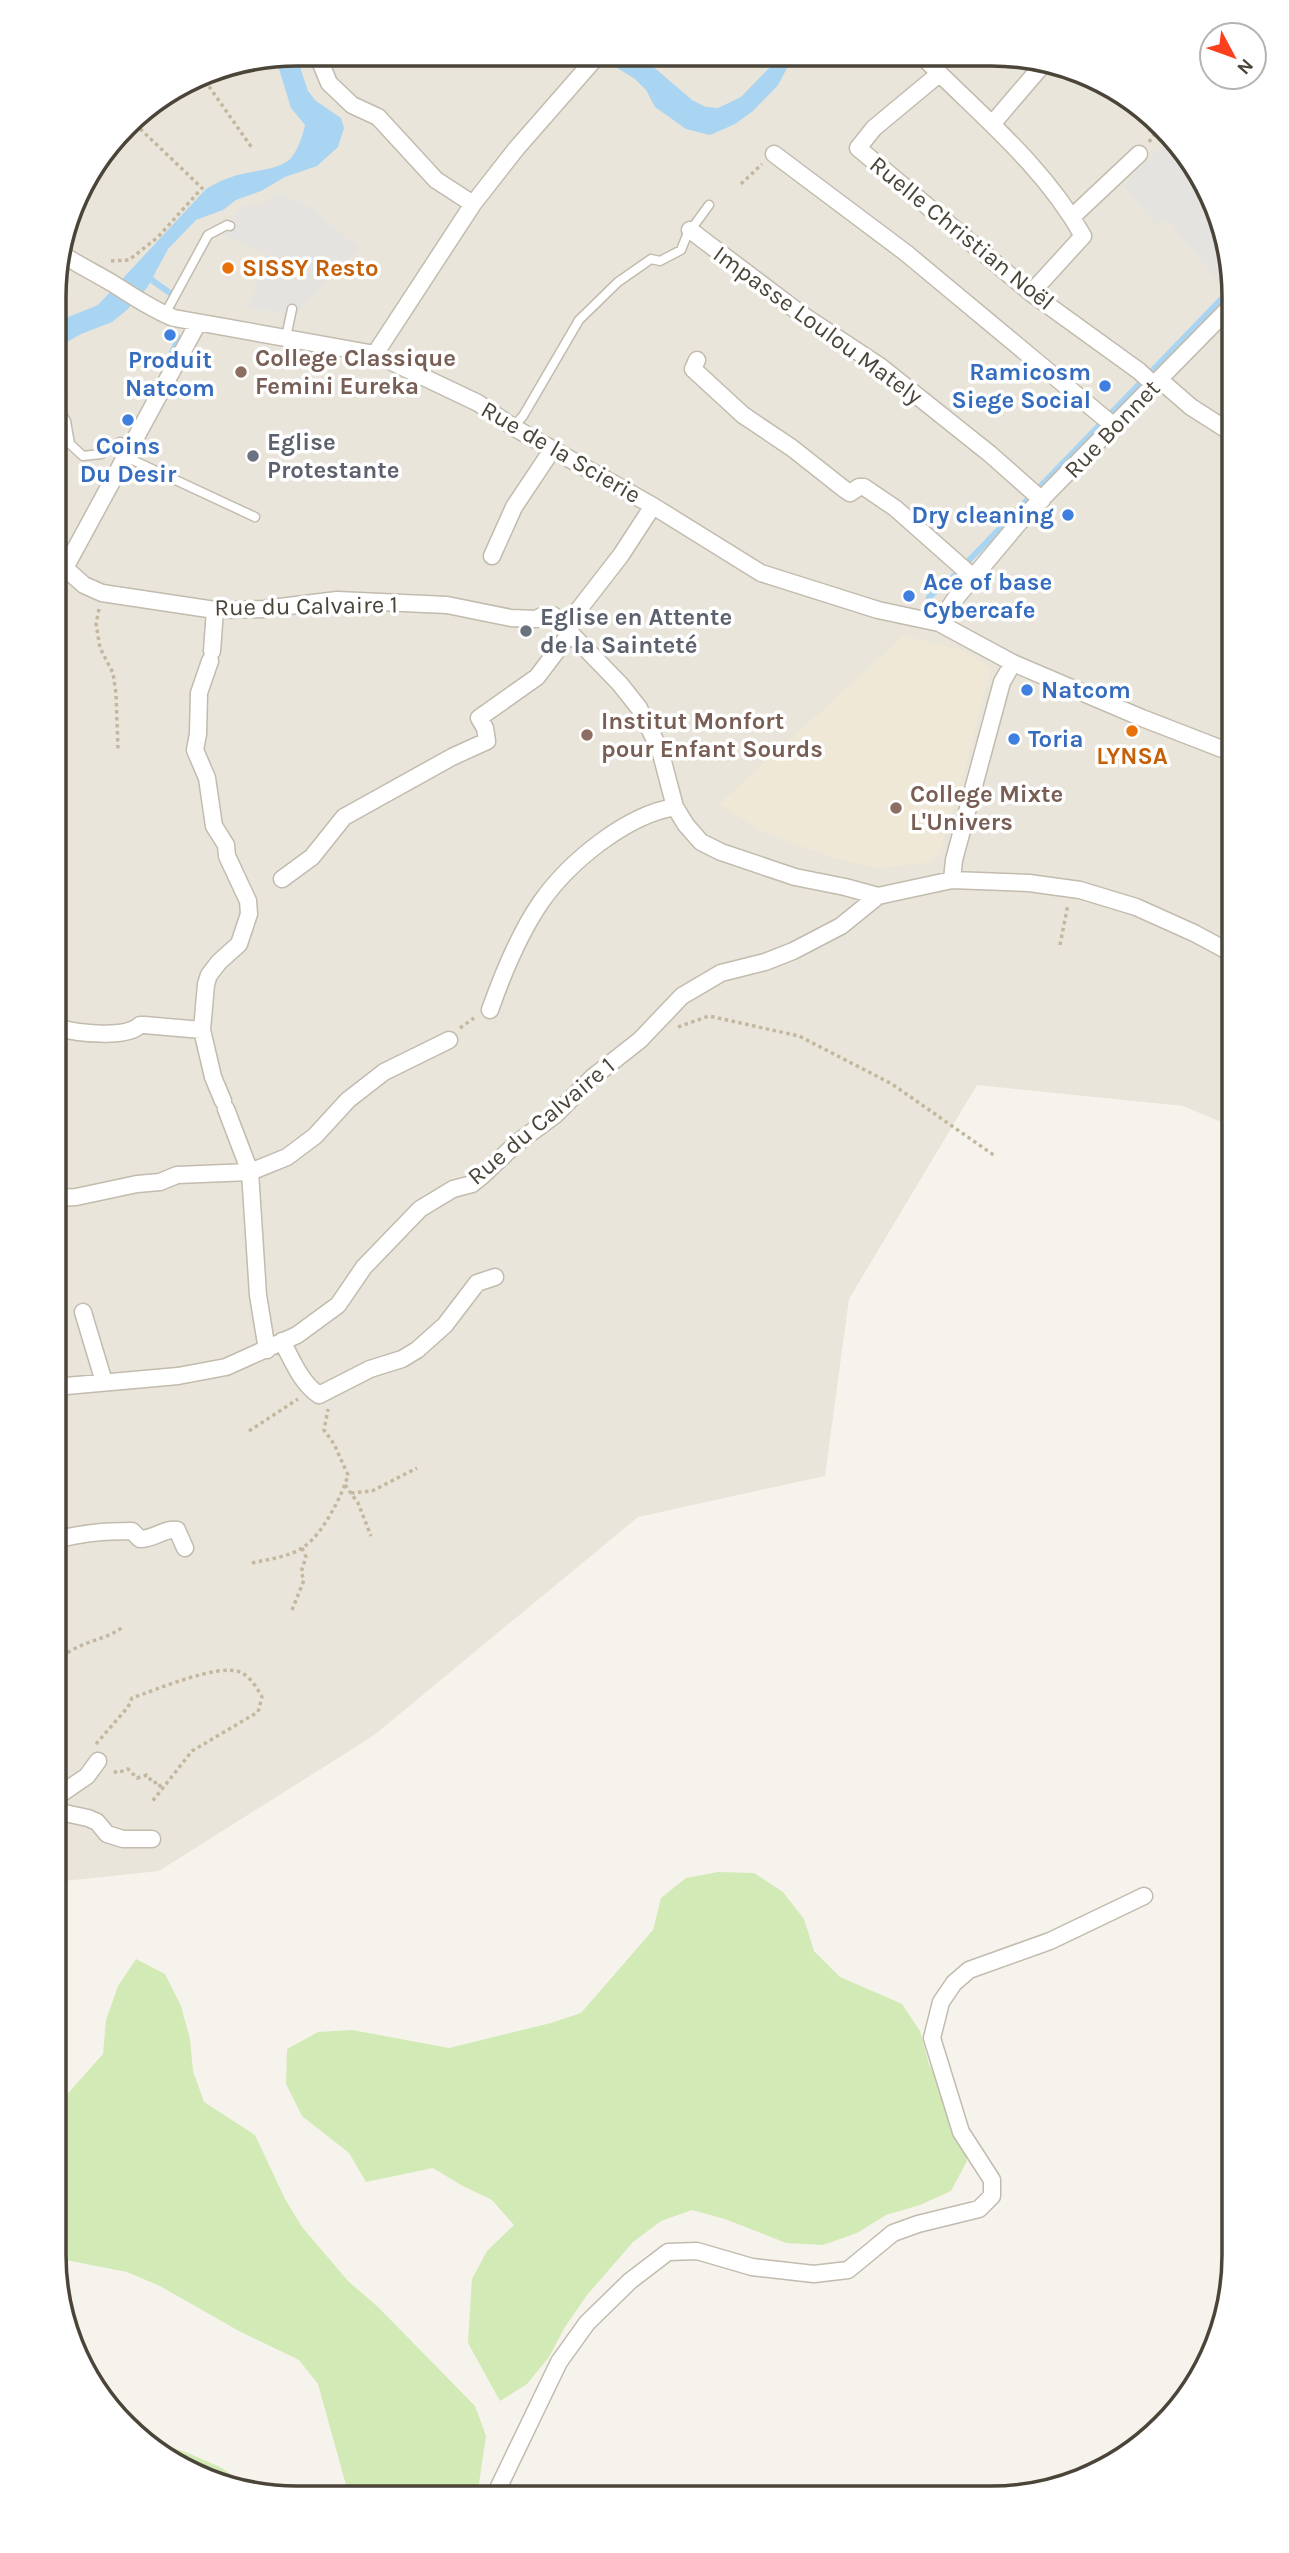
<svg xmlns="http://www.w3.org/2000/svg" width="1289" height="2553" font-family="Karla,sans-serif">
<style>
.residential{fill:#eae5da}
.education{fill:#efe8d6}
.green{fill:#d2eab5}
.parking{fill:#e5e3e0}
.water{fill:#a9d4f2}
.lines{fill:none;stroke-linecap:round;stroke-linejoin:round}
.stream{stroke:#a9d4f2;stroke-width:6}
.service-casing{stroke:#c2bbae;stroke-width:11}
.minor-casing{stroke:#c2bbae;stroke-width:19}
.path{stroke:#c4b79f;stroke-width:3.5;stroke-dasharray:3.5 3.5;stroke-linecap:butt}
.service{stroke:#fff;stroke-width:8}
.minor{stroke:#fff;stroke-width:16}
.food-dot{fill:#e8710a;stroke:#fff;stroke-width:2.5}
.shop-dot{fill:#3f7fe0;stroke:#fff;stroke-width:2.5}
.education-dot{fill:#8d6e63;stroke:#fff;stroke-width:2.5}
.worship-dot{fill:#6b7280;stroke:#fff;stroke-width:2.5}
.labels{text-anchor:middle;stroke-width:7;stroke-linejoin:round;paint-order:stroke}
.street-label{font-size:24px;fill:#4b4439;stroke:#fff}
.food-label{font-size:24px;font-weight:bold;fill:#c56008;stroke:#fff;text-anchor:start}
.education-label{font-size:24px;font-weight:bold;fill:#785e54;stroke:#fff;text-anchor:start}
.shop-label{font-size:24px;font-weight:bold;fill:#366cbe;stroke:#fff;text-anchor:start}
.worship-label{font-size:24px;font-weight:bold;fill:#5b616d;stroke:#fff;text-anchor:start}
.rim{fill:none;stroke:#4b4439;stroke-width:3.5}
</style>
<rect width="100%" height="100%" fill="#f6f3ec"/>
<path class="residential" d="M 298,54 L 1038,59 L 1152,115 L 1222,220 L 1235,298 L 1235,1128 L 1183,1106 L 977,1085 L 849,1299 L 825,1476 L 638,1517 L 373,1736 L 159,1871 L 55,1882 L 56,266 L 80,190 L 137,115 L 205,73 Z"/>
<path class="education" d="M 904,636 L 962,650 L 991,668 L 963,775 L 939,854 L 925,863 L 877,868 L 830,857 L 765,832 L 719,804 Z"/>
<path class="green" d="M 718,1872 L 754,1873 L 783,1892 L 804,1919 L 814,1951 L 840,1977 L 902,2004 L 920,2031 L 929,2064 L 960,2126 L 967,2161 L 951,2191 L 920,2205 L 886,2215 L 857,2233 L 823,2245 L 786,2243 L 725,2219 L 692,2210 L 661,2221 L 633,2242 L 587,2295 L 565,2327 L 549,2357 L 527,2384 L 500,2401 L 468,2343 L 472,2279 L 487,2251 L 514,2225 L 492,2200 L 461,2185 L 433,2168 L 366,2182 L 349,2153 L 302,2116 L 286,2084 L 287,2049 L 318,2032 L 352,2030 L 449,2048 L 551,2023 L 581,2013 L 653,1930 L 661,1898 L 686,1878 Z
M 136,1959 L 165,1974 L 181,2006 L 190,2039 L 193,2071 L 204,2102 L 255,2135 L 285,2199 L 302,2227 L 348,2281 L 378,2307 L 475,2406 L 486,2436 L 477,2497 L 353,2497 L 346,2485 L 318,2384 L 299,2360 L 239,2331 L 160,2286 L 127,2272 L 55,2258 L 54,2109 L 103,2054 L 106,2020 L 118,1986 Z
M 135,2434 L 188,2453 L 222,2468 L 258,2495 L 204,2480 L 137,2439 Z"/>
<path class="parking" d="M 1168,139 L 1222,220 L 1232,280 L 1224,288 L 1166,218 L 1157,226 L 1123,186 Z
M 278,192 L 311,208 L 359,248 L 294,315 L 247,307 L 258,285 L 254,283 L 268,254 L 223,235 L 242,206 L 261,206 Z"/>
<path class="water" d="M 299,54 L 300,67 L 308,91 L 316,101 L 341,118 L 344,128 L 338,147 L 317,166 L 285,177 L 261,191 L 236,200 L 223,210 L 196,220 L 168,249 L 147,288 L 128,309 L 112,322 L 81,334 L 56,348 L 56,322 L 98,305 L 206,189 C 218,182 228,177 242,174 C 257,170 276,170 289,160 C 297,153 303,135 305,125 L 291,108 L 276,59 Z
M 598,56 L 638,56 L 649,63 L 692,100 L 706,107 L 718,108 L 741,97 L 773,64 L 776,57 L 793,57 L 778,85 L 753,111 L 735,124 L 710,135 L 686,129 L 655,107 L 646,90 L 635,79 Z"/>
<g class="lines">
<path class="stream" d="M 148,275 L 153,281 L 170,293
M 168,361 L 179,338
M 56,545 L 59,550
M 929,597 L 950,580 L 1233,287"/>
<g class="service-casing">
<path id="service" d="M 165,314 L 208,235 L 227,225 L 230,226
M 286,337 L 292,309
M 62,395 L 57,406 L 66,421 L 70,444 L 83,456 L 101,454 L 120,442 L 132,445
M 513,427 L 523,416 L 579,320 L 618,282 L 651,259 L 660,261 L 681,250 L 687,235 L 709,205
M 126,457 L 255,517"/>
</g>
<g class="minor-casing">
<path id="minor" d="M 317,54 L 329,83 L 352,105 L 378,117 L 436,180 L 473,204
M 924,58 C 980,115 1043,165 1083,236 L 1031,293
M 939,74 L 874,128 L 858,148 L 1031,293 L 1139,371 L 1154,385
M 993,123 L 1045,62
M 774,154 L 906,253 L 1114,426
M 1072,217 L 1139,154
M 690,230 L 801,314 L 881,367 L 990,454 L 1042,500
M 60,253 C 77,264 95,273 112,283 C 133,296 151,309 174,318 L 375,354 L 478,403 L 513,427 L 653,506 L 761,573 L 878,610 L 939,623 L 1013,663 L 1142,718 L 1235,754
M 375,354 L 473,204 L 516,149 L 593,61
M 697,360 L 693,369 L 743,415 L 792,448 L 844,489 L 850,493 L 859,487 L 864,487 L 895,508 L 973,577
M 1160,380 L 1191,407 L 1235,435
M 492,556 L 514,507 L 552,450
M 56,564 L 65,568 L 84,585 L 102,593 L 215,610 L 264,609 L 337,600 L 447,605 L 511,618 L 536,619 L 544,615 L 553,615 L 620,684 L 639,708 L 660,750 L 675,807 L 686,825 L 701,842 L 721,852 L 795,877 L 845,887 L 878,896 L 952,880 L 1029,883 L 1080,890 L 1136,907 L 1194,933 L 1235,955
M 65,568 L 198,323
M 939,623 L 955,599 L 1023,518 L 1235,302
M 566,626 L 621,555 L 653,506
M 212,651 L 215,610
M 210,661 L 199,693 L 198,734 L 195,750 L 207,778 L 214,826 L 226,845 L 227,856 L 248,901 L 249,914 L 239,944 L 219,962 L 209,975 L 206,984 L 202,1030 L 213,1077 L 223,1101
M 282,879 L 312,857 L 344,817 L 452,757 L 487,741 L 485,728 L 479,718 L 537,677 L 571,632
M 952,880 L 954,860 L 1002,682 L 1013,663
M 490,1010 C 503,973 519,934 541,902 C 569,862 626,815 675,807
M 59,1028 C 77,1033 126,1039 140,1025 L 144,1025 L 202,1030
M 55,1198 L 76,1197 L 137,1184 L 160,1182 L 177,1175 L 250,1172 L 226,1109
M 83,1312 L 104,1382
M 282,1341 C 292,1360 301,1383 319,1395 L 370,1369 L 402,1359 L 417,1350 L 445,1325 L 477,1283 L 495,1277
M 267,1350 L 258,1295 L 250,1172 L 287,1157 L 315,1136 L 348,1100 L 384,1072 L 449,1040
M 55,1387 L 178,1376 L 226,1367 L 297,1335 L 338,1305 L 364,1267 L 420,1209 L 453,1189 L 472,1184 L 482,1176 L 517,1143 L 555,1115 L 593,1077 L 640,1040 L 682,996 L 721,973 L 765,962 L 793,951 L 841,926 L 878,896
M 55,1540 C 83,1533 103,1531 132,1531 L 140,1539 C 155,1539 164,1528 177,1530 L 185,1548
M 55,1798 L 87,1776 L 98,1761
M 55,1811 L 88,1818 L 97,1822 L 107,1834 L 123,1839 L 152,1839
M 494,2497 L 559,2362 L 587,2323 L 630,2281 L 668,2252 L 697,2251 L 752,2267 L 814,2274 L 848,2270 L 893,2233 L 918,2224 L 979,2209 L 992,2196 L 992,2180 L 961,2132 L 932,2038 L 941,2002 L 954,1983 L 969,1970 L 1050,1941 L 1144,1896"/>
</g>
<path class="path" d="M 201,75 L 252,148
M 1149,142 L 1160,126
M 741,184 L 762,164
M 111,261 L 129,260 L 158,237 L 202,188 L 132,121
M 99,609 L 96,624 L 100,648 L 113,673 L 116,693 L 118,750
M 1060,945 L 1068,904
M 678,1027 L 709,1016 L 799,1036 L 892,1084 L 995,1156
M 460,1028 L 474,1018
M 249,1431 L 298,1399
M 345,1485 L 358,1503 L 371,1536
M 351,1493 L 372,1491 L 417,1468
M 252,1563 C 269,1559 290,1557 305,1546 C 323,1533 342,1496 348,1475 L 334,1444 L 324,1430 L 328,1409
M 292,1610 L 304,1580 L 301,1572 L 306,1557 L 302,1548
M 55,1655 L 59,1657 C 66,1654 73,1649 80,1646 C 95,1639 111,1637 124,1626
M 96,1744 L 128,1707 L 132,1698 C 155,1690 219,1663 240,1672 C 250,1676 257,1688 262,1697 L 258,1712 L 192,1751 L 151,1803
M 114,1771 L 117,1773 L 128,1769 L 137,1778 L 147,1775 L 153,1783 L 158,1782 L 161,1788"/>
<use href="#service" class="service"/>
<use href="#minor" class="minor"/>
</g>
<g class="food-dot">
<circle cx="228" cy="268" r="7"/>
<circle cx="1132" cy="731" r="7"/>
</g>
<g class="shop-dot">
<circle cx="170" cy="335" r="7"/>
<circle cx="1105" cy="386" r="7"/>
<circle cx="128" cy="420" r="7"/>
<circle cx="1068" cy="515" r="7"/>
<circle cx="909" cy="596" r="7"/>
<circle cx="1027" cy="690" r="7"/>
<circle cx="1014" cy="739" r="7"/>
</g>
<g class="education-dot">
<circle cx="241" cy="372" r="7"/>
<circle cx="587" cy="735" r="7"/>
<circle cx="896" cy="808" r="7"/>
</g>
<g class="worship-dot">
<circle cx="253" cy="456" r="7"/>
<circle cx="526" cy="631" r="7"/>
</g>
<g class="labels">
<g class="street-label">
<text transform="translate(962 233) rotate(39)" y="8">Ruelle Christian Noël</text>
<text transform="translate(818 325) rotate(36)" y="8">Impasse Loulou Mately</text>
<text transform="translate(1112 429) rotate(-46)" y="8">Rue Bonnet</text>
<text transform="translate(561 452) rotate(30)" y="8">Rue de la Scierie</text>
<text transform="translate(306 606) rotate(-1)" y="8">Rue du Calvaire 1</text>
<text transform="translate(541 1121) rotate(-40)" y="8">Rue du Calvaire 1</text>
</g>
<g class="food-label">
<text x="242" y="276">SISSY Resto</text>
<text x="1132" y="764" text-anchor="middle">LYNSA</text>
</g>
<g class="education-label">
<text x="255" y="366">College Classique<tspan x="255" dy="28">Femini Eureka</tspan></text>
<text x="601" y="729">Institut Monfort<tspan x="601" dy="28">pour Enfant Sourds</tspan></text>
<text x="910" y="802">College Mixte<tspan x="910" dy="28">L'Univers</tspan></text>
</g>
<g class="shop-label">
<text x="170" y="368" text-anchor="middle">Produit<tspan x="170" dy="28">Natcom</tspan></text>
<text x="1091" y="380" text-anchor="end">Ramicosm<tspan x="1091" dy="28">Siege Social</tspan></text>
<text x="128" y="454" text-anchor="middle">Coins<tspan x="128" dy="28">Du Desir</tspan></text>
<text x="1054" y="523" text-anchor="end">Dry cleaning</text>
<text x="923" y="590">Ace of base<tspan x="923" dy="28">Cybercafe</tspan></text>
<text x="1041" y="698">Natcom</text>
<text x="1028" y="747">Toria</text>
</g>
<g class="worship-label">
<text x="267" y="450">Eglise<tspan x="267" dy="28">Protestante</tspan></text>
<text x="540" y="625">Eglise en Attente<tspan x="540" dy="28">de la Sainteté</tspan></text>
</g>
</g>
<path d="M0 0H1289V2553H0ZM297 66H991A231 231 0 0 1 1222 297V2255A231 231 0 0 1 991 2486H297A231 231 0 0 1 66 2255V297A231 231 0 0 1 297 66Z" fill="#fff" fill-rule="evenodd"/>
<path class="rim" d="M297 66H991A231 231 0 0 1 1222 297V2255A231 231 0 0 1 991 2486H297A231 231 0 0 1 66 2255V297A231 231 0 0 1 297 66Z"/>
<g transform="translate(1233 56) rotate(131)"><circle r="33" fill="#ffffff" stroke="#b7b4b0" stroke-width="2"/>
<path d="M0-5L12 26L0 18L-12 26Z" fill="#fc3f1d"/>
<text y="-10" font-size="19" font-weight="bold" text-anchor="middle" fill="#4b4439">N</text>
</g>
</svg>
